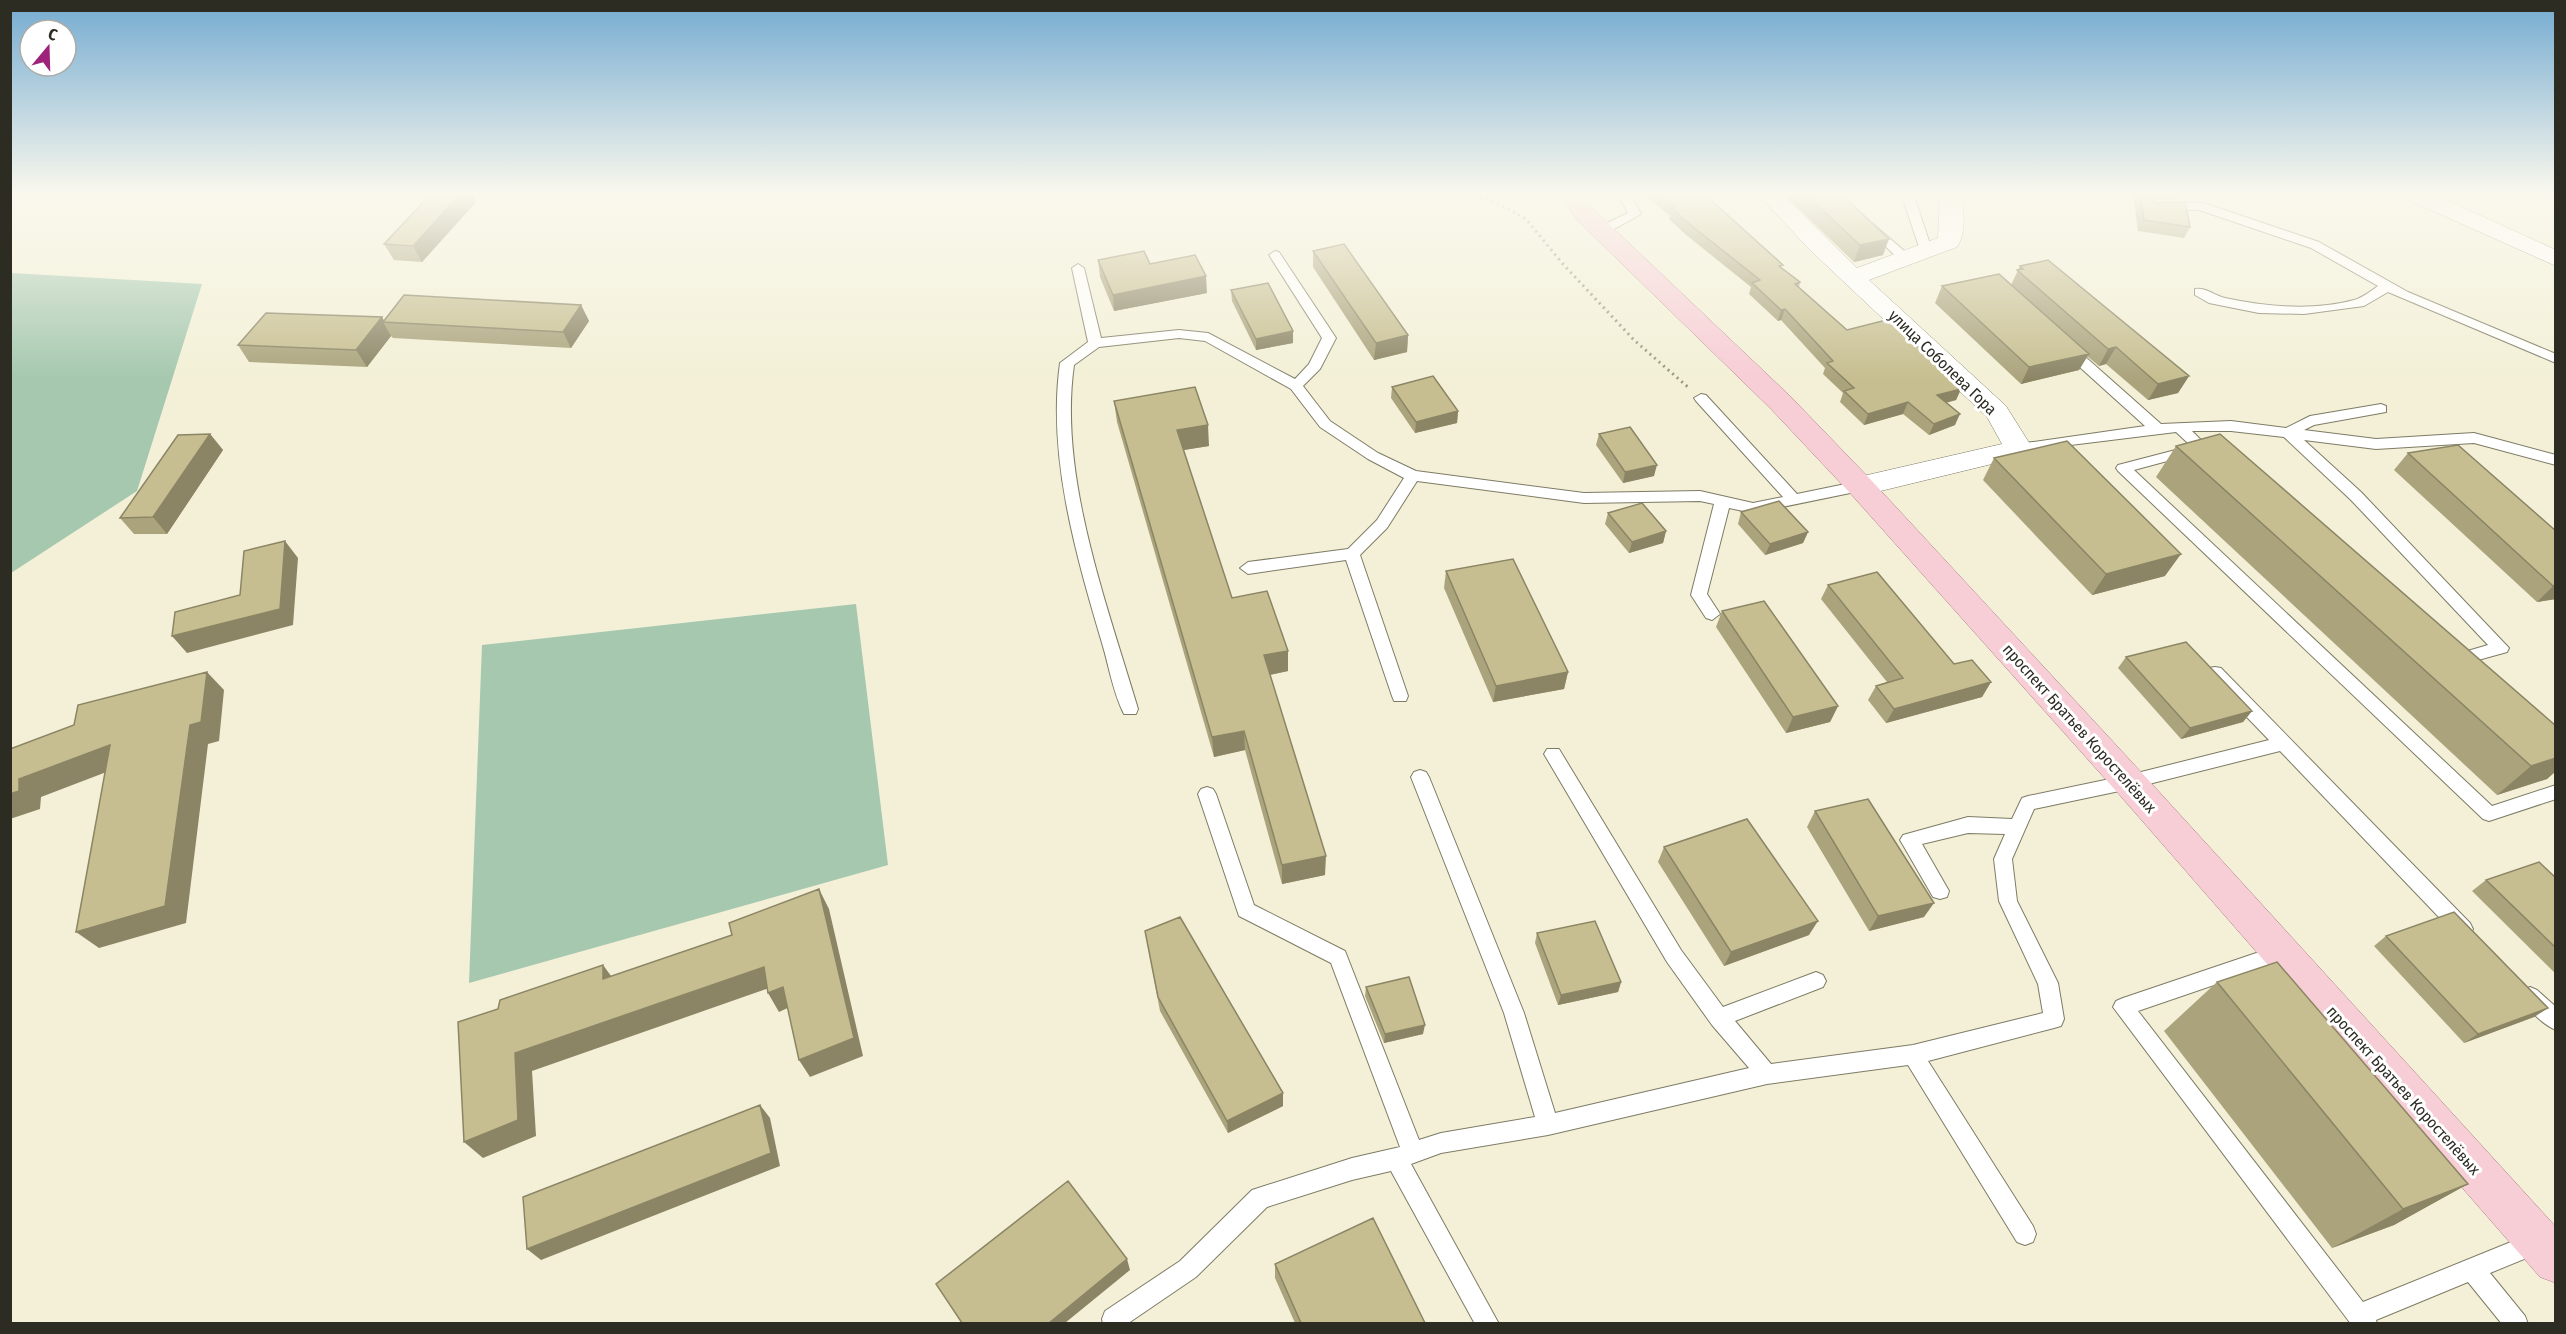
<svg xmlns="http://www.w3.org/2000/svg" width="2566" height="1334" font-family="'Fira Sans Condensed',sans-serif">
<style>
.green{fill:#a5c8af}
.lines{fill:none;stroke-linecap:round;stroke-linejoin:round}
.service-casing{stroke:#7e7b65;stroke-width:2}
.minor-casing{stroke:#7e7b65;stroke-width:1}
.primary-casing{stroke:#ac7f86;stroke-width:1}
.path{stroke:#989684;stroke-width:3;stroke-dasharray:2 4;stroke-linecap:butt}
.service{fill:#fff;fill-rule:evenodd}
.minor{fill:#fff;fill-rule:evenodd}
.primary{fill:#f7cdd6;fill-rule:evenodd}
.wall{fill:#aaa37c}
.shaded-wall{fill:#8b8565}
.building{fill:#c6be90;stroke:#8b8565;stroke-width:1.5}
.labels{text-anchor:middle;stroke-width:6;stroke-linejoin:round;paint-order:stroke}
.street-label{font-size:16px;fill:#2d2c23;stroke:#fff}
</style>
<rect width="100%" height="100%" fill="#f3f0d7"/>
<path class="green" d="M 11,273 L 202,284 L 137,491 L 11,573 Z
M 856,604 L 888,865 L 469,983 L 482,645 Z"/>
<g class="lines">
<g class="service-casing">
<path id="service" d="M 1617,193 L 1629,193 L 1641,214 L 1605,234 L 1597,234 L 1597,228 L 1628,213 Z
M 1901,193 L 1913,193 L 1932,250 L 1930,253 L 1922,253 L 1920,250 Z
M 2163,202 L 2204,203 L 2319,242 L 2408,292 L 2556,354 L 2556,363 L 2388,292 L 2364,306 L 2304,314 L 2259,313 L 2209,303 L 2195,295 L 2195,289 C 2206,287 2215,296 2225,298 C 2267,307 2313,311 2354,300 C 2362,298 2371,291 2378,286 L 2311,248 L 2199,210 L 2159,209 L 2157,206 Z
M 1873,224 L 1909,255 L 1909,261 L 1901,261 L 1869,231 L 1869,225 Z
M 1275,251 L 1279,252 L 1336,338 L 1320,369 L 1303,386 L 1330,421 L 1378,453 L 1416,471 L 1584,493 L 1700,491 L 1753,503 L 1783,497 L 1696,401 L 1694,398 L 1701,394 L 1706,395 L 1797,494 L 1860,481 L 1867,486 L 1860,491 L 1753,513 L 1729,508 L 1707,594 L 1720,614 L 1712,620 L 1706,618 L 1691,595 L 1714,504 L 1700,501 L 1584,503 L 1417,481 L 1387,528 L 1360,555 L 1408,696 L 1406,701 L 1394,701 L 1392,696 L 1346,560 L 1248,574 L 1240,568 L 1248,562 L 1348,549 L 1377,520 L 1404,478 L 1368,459 L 1320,427 L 1291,389 L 1205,341 L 1179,338 L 1099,347 L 1074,365 C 1058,475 1107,604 1138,709 L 1136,714 L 1124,714 C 1113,693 1109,666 1102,643 C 1076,555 1047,456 1060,363 L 1088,342 L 1072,268 L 1078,264 L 1084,268 L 1101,338 L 1179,330 L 1208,333 L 1295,379 L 1309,364 L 1322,338 L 1269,255 Z
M 2068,345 L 2073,346 L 2161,424 L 2231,421 L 2286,428 L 2310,416 L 2381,404 L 2386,406 L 2386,412 L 2314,425 L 2304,430 L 2376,439 L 2474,433 L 2556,455 L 2556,465 L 2474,443 L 2376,449 L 2304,440 L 2361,492 L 2509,648 L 2507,652 L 2453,667 L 2447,665 L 2445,661 L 2447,657 L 2488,645 L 2351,500 L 2284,437 L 2231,431 L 2192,431 L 2213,452 L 2215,455 L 2213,458 L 2203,458 L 2197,453 L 2134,470 L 2492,806 L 2556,785 L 2556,799 L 2489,821 L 2483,819 L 2118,471 L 2116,468 L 2118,465 L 2191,446 L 2176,432 L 2014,452 L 2012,449 L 2014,446 L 2019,444 L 2145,426 L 2063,352 L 2063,346 Z
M 2215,667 L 2221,668 L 2470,923 L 2473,929 L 2470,935 L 2463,937 L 2456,935 L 2280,751 L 2129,789 L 2034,809 L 2012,859 L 2017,901 L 2058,983 L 2064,1019 L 2061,1026 L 2054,1028 L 1928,1061 L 2033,1226 L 2036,1234 L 2033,1242 L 2025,1245 L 2017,1242 L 1908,1065 L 1767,1084 L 1548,1135 L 1441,1153 L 1411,1164 L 1499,1324 L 1475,1324 L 1391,1171 L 1352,1180 L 1267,1207 L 1196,1277 L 1127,1324 L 1103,1324 L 1102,1319 L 1105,1311 L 1180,1261 L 1252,1190 L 1352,1158 L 1400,1147 L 1331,963 L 1239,916 L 1198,794 L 1201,789 L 1207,787 L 1213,789 L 1216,794 L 1254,905 L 1345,951 L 1419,1140 L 1441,1133 L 1535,1117 L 1504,1013 L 1411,777 L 1414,772 L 1420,770 L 1426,772 L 1429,777 L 1524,1013 L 1555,1113 L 1749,1068 L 1712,1025 L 1667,962 L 1547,759 L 1544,754 L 1547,749 L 1559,749 L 1681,950 L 1723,1007 L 1816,972 L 1823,975 L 1826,981 L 1823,987 L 1735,1021 L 1771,1064 L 1913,1045 L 2043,1013 L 2038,984 L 1999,901 L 1994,859 L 2005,834 L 1968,833 L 1922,844 L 1949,891 L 1947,897 L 1940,899 L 1933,897 L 1903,845 L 1900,840 L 1903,835 L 1968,817 L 2012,819 L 2022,798 L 2028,796 L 2129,775 L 2269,740 L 2209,678 L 2207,673 L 2209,668 Z
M 2283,944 L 2290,947 L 2293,953 L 2290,959 L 2138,1011 L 2363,1302 L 2538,1231 L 2546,1234 L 2549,1242 L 2546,1250 L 2490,1273 L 2525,1316 L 2528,1324 L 2502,1324 L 2468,1282 L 2376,1320 L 2377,1324 L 2351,1324 L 2113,1007 L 2116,1001 L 2123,998 Z
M 2530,987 L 2537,990 L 2556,1007 L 2556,1030 C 2543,1025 2526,1008 2520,996 L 2523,990 Z"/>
</g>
<g class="minor-casing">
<path id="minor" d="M 1757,193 L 1781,193 L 1857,268 L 1938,238 L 1940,193 L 1962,193 C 1963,210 1967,233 1957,247 L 1869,280 L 2006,406 L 2033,449 L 2029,455 L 1860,496 L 1850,493 L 1846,486 L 1850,479 L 2002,444 L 1987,417 L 1808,248 Z
M 2401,193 L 2431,193 L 2556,250 L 2556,266 L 2404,198 Z"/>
</g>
<g class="primary-casing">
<path id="primary" d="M 1560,193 L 1584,193 L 1594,210 L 1790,396 L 1870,479 L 2141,772 L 2556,1227 L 2556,1283 L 2540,1277 L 2117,792 L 1850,493 L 1770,408 L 1576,219 Z"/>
</g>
<path class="path" d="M 1469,193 L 1498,203 L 1526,219 L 1562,263 L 1634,340 L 1689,388"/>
<use href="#service" class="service"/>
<use href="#minor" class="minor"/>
<use href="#primary" class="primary"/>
</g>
<path class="wall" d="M 1643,193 L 1703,193 L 1782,268 L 1800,282 L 1799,287 L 1847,330 L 1961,389 L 1956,400 L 1946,403 L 1955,425 L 1929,435 L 1903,414 L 1864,425 L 1840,402 L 1843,393 L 1823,374 L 1825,368 L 1781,320 L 1778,321 L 1749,294 L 1751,287 L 1685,234 L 1669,219 L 1670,216 Z
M 1782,193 L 1840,193 L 1883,255 L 1854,262 Z
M 2105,193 L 2121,193 L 2115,198 Z
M 2133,193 L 2180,193 L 2177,199 L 2153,201 L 2190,227 L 2184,238 L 2138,231 Z
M 476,202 L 422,262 L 394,260 L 384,244 Z
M 1313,251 L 1408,335 L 1407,352 L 1374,360 L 1313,267 Z
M 1098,260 L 1150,264 L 1207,293 L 1114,311 L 1100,277 Z
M 2020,266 L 2189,376 L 2178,393 L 2148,400 L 2106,364 L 2099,366 L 2087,356 L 2079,370 L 2021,384 L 1935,303 L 1942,286 L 2011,285 Z
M 1231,290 L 1293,331 L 1293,343 L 1256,350 L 1232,301 Z
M 581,305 L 589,321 L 571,348 L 393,338 L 391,336 L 367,367 L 249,362 L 238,345 L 384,320 Z
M 1392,387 L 1458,411 L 1457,423 L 1415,433 L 1391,398 Z
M 1114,401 L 1209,446 L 1183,450 L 1232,598 L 1288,671 L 1270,675 L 1325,875 L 1282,884 L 1245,750 L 1214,757 L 1117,422 Z
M 210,434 L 223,450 L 167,534 L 134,534 L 120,518 Z
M 1599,434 L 1654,476 L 1623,483 L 1596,445 Z
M 2176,446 L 2556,726 L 2556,771 L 2547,779 L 2497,795 L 2156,477 Z
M 2408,453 L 2556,531 L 2556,599 L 2537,602 L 2394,470 Z
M 1994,458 L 2165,576 L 2092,595 L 1983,480 Z
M 1741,512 L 1808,532 L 1803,543 L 1765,555 L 1738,524 Z
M 1608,513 L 1666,531 L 1663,543 L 1629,553 L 1605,524 Z
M 1446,571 L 1568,672 L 1564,689 L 1493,702 L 1444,588 Z
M 1828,585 L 1954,664 L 1991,682 L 1982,697 L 1886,723 L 1868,700 L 1876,686 L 1887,682 L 1821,599 Z
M 1722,611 L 1838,706 L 1830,722 L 1786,733 L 1716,627 Z
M 2126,657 L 2252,711 L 2243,722 L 2181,739 L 2118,668 Z
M 1815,811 L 1924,917 L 1869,931 L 1807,827 Z
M 1664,847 L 1809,935 L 1724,966 L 1658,862 Z
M 2556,878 L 2556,974 L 2472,891 L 2486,880 Z
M 1145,931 L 1283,1106 L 1228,1133 L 1160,1011 Z
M 1537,933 L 1621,982 L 1618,992 L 1558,1005 L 1535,943 Z
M 2386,936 L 2548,1008 L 2534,1017 L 2464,1043 L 2374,946 Z
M 2217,982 L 2468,1184 L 2394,1225 L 2332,1248 L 2164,1031 Z
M 1366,987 L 1423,1034 L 1384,1043 L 1365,996 Z
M 1275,1264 L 1425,1323 L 1295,1323 L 1275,1278 Z"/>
<path class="shaded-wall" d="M 461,193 L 472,193 L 476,202 L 422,262 L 413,246 Z
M 2152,193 L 2154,193 L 2150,202 L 2148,198 Z
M 1889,239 L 1883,255 L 1854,262 L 1860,245 Z
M 1206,276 L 1207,293 L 1114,311 L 1113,295 Z
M 581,305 L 589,321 L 571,348 L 563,332 Z
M 1785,309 L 1781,320 L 1778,321 L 1781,310 Z
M 382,317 L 385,322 L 383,322 L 391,336 L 367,367 L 356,350 Z
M 1293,331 L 1293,343 L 1256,350 L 1256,339 Z
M 1408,335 L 1407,352 L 1374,360 L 1376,343 Z
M 2116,347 L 2106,364 L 2099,366 L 2108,349 Z
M 2089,354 L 2079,370 L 2021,384 L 2029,367 Z
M 2189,376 L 2178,393 L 2148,400 L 2158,384 Z
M 1961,389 L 1956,400 L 1932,406 L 1937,395 Z
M 1908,402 L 1903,414 L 1864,425 L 1868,414 Z
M 1458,411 L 1457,423 L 1415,433 L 1416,422 Z
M 1960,414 L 1955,425 L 1929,435 L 1934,424 Z
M 1208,425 L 1209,446 L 1178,451 L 1177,430 Z
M 210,434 L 223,450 L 167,534 L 153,517 Z
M 1657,465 L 1654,476 L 1623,483 L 1625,472 Z
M 1666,531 L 1663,543 L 1629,553 L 1632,542 Z
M 1808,532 L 1803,543 L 1765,555 L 1770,544 Z
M 285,541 L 298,558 L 293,625 L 187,653 L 172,636 L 280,609 Z
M 2181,554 L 2165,576 L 2092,595 L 2106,574 Z
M 2556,585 L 2556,599 L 2537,602 L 2553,586 Z
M 1288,651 L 1288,671 L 1264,676 L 1264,655 Z
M 207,672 L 224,690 L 219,741 L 208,744 L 186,923 L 99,948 L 76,932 L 190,725 Z
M 1568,672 L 1564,689 L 1493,702 L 1496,686 Z
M 1991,682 L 1982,697 L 1886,723 L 1894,709 Z
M 1838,706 L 1830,722 L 1786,733 L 1793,717 Z
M 2252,711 L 2243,722 L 2181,739 L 2190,728 Z
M 1244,731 L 1245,750 L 1214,757 L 1212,737 Z
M 110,745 L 130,763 L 41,797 L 40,809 L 10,819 L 10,794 L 19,779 Z
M 2556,758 L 2556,771 L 2547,779 L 2497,795 L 2531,766 Z
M 1326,856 L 1325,875 L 1282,884 L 1282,865 Z
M 819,889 L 829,909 L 863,1056 L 810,1077 L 799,1060 Z
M 1934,903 L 1924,917 L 1869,931 L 1878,916 Z
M 1818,921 L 1809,935 L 1724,966 L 1731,952 Z
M 603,965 L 617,984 L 603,979 Z
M 764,967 L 775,986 L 532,1071 L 536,1136 L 483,1158 L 464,1142 L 515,1053 Z
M 1621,982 L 1618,992 L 1558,1005 L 1561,995 Z
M 783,987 L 794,1005 L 779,1012 L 768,993 Z
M 2548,1008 L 2534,1017 L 2464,1043 L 2478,1034 Z
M 1425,1025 L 1423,1034 L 1384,1043 L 1385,1034 Z
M 1283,1093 L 1283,1106 L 1228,1133 L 1227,1121 Z
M 760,1105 L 770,1118 L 780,1166 L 541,1260 L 527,1249 Z
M 2468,1184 L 2394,1225 L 2332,1248 L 2403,1209 Z
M 1127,1259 L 1130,1270 L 1065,1323 L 1049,1323 Z"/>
<path class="building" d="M 432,193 L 461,193 L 413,246 L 384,244 Z
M 1658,193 L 1703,193 L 1783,265 L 1779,266 L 1800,282 L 1795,284 L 1847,330 L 1890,319 L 1961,389 L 1937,395 L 1960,414 L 1934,424 L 1908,402 L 1868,414 L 1844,391 L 1854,388 L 1827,363 L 1833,361 L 1785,309 L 1781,310 L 1752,283 L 1760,280 L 1688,223 L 1672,208 L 1675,207 Z
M 1804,193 L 1840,193 L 1889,239 L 1860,245 Z
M 2140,193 L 2152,193 L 2148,198 L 2156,203 L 2185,202 L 2190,227 L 2144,220 Z
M 1344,244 L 1408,335 L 1376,343 L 1313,251 Z
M 1144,251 L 1150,264 L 1195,255 L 1206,276 L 1113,295 L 1098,260 Z
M 2048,260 L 2189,376 L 2158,384 L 2116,347 L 2108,349 L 2017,270 L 2023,269 L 2020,266 Z
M 1999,274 L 2089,354 L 2029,367 L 1942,286 Z
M 1268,283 L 1293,331 L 1256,339 L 1231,290 Z
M 404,295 L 581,305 L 563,332 L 383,322 Z
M 266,313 L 382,317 L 356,350 L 238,345 Z
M 1433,376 L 1458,411 L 1416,422 L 1392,387 Z
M 1195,387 L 1208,425 L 1177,430 L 1232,598 L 1267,591 L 1288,651 L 1264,655 L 1326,856 L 1282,865 L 1244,731 L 1212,737 L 1114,401 Z
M 1630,427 L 1657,465 L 1625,472 L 1599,434 Z
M 210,434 L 153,517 L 120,518 L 178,435 Z
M 2220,434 L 2556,726 L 2556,758 L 2531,766 L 2176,446 Z
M 2067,441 L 2181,554 L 2106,574 L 1994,458 Z
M 2458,445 L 2556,531 L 2556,585 L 2553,586 L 2408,453 Z
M 1779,501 L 1808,532 L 1770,544 L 1741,512 Z
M 1642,503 L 1666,531 L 1632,542 L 1608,513 Z
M 285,541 L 280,609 L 172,636 L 175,612 L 240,595 L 244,551 Z
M 1513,559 L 1568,672 L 1496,686 L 1446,571 Z
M 1877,572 L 1954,664 L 1972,660 L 1991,682 L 1894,709 L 1876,686 L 1903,678 L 1828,585 Z
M 1764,601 L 1838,706 L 1793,717 L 1722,611 Z
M 2186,642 L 2252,711 L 2190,728 L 2126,657 Z
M 207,672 L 201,722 L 190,725 L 165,906 L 76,932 L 110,745 L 19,779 L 19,791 L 10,794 L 10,749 L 74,725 L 78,705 Z
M 1868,799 L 1934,903 L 1878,916 L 1815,811 Z
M 1747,819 L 1818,921 L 1731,952 L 1664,847 Z
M 2539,862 L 2556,878 L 2556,948 L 2486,880 Z
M 819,889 L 854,1038 L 799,1060 L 783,987 L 768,993 L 764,967 L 515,1053 L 518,1120 L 464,1142 L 458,1022 L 498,1009 L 500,1000 L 603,965 L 603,979 L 732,935 L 729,923 Z
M 2454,912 L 2548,1008 L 2478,1034 L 2386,936 Z
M 1180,917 L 1283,1093 L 1227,1121 L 1158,997 L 1145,931 Z
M 1595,921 L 1621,982 L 1561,995 L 1537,933 Z
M 2277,962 L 2468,1184 L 2403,1209 L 2217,982 Z
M 1409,977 L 1425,1025 L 1385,1034 L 1366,987 Z
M 760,1105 L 771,1153 L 527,1249 L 523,1197 Z
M 1068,1181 L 1127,1259 L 1049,1323 L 962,1323 L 936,1284 Z
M 1373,1218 L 1425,1323 L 1301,1323 L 1275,1264 Z"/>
<linearGradient id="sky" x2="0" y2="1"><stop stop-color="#74abd1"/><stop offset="0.51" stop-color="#faf8ed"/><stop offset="1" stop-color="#faf8ed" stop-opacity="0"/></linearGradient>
<rect width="2566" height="380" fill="url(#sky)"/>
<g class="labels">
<g class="street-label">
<text transform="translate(1943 362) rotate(44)" y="6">улица Соболева Гора</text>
<text transform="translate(2080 728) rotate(48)" y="6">проспект Братьев Коростелёвых</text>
<text transform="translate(2404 1090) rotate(48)" y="6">проспект Братьев Коростелёвых</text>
</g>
</g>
<rect width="2566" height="1334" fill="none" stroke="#2d2c23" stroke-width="24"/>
<g transform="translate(48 48) rotate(19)"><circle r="28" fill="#ffffff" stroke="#ababa7" stroke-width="1.5"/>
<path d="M0-4.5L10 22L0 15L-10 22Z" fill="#9d237b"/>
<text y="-9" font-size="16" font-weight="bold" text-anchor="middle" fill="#2d2c23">С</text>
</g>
</svg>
